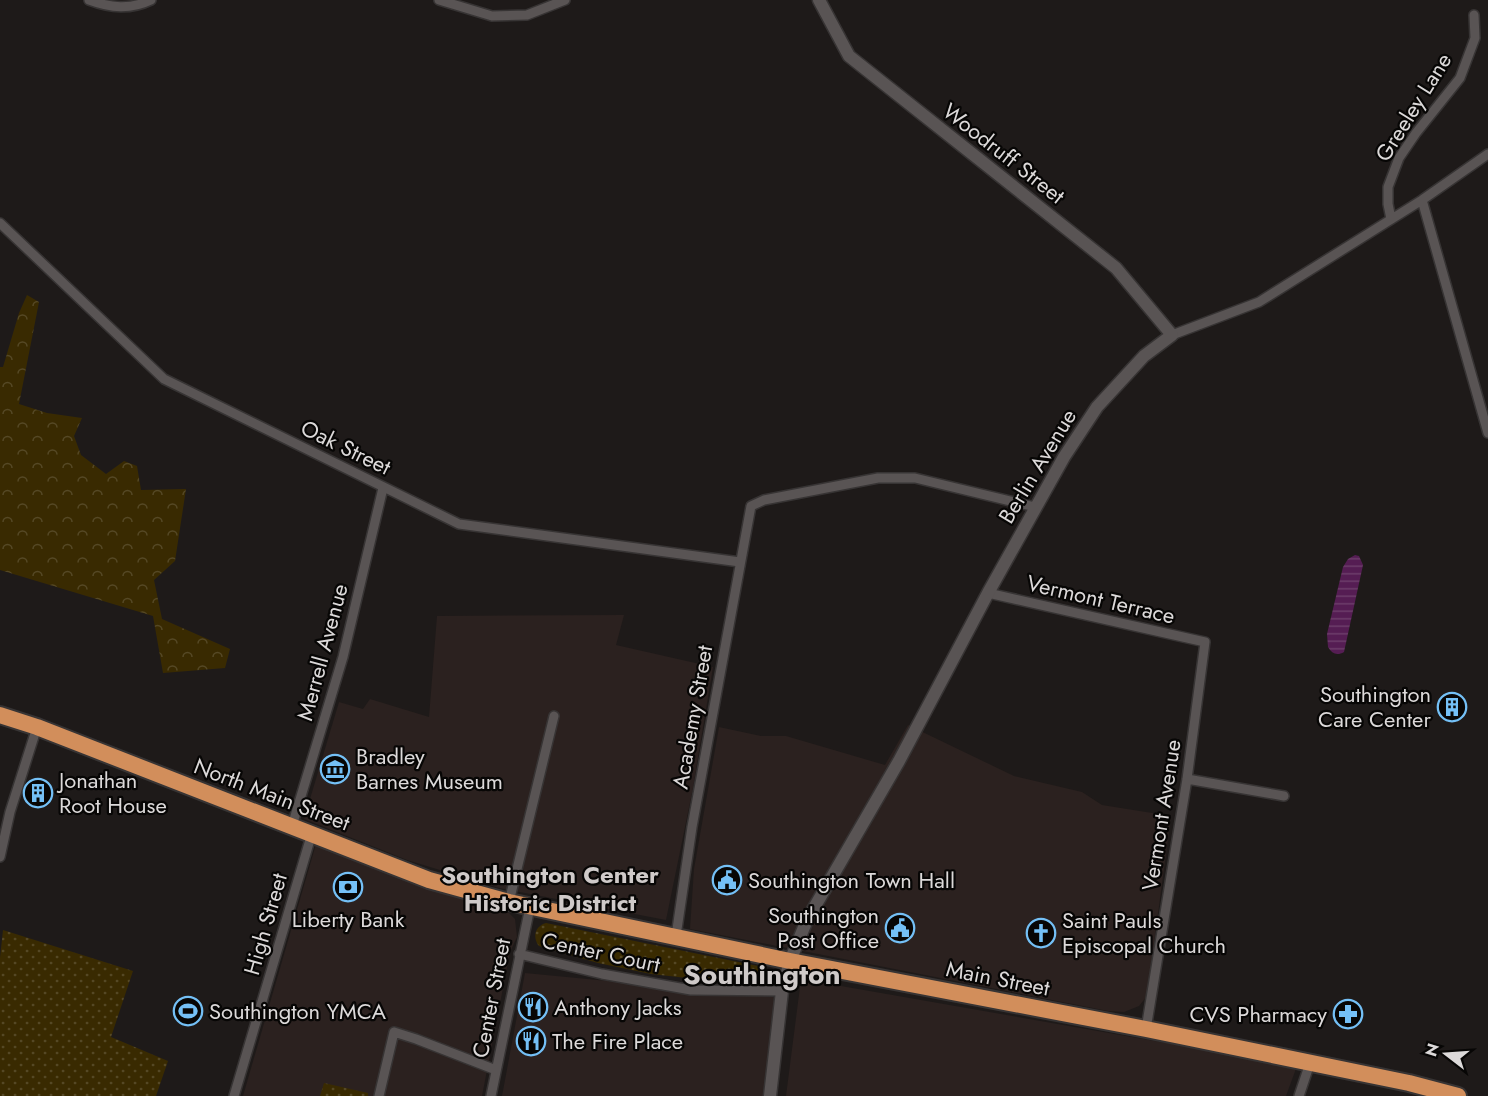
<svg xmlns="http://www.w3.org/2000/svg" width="1488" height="1096" font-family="Jost,sans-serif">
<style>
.built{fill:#2b211f}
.grass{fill:url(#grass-dots)}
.forest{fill:url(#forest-crowns)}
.water{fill:url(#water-rules)}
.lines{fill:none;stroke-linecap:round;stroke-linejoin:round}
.minor-casing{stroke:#373434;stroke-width:12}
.tertiary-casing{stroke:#373434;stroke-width:15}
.trunk-casing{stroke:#373434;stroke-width:20}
.minor{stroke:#595454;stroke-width:9}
.tertiary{stroke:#595454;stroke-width:12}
.trunk{stroke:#d28e5b;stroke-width:16}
.labels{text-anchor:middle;stroke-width:4.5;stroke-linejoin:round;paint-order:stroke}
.street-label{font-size:22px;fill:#dcd9d9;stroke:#070605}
.poi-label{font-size:22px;fill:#dcd9d9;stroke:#070605;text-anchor:start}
.neighbourhood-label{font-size:24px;font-weight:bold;fill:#cfcac9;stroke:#070605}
.district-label{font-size:28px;font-weight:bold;fill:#cfcac9;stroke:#070605}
</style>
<defs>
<pattern id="grass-dots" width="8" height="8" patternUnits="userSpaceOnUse" patternTransform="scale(1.5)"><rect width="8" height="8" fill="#392a01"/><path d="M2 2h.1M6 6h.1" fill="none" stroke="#554825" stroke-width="1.8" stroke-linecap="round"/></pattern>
<pattern id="forest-crowns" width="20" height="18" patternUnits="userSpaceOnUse" patternTransform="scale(1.5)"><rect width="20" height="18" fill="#392a01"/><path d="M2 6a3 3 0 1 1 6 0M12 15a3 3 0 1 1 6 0" fill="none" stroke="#554825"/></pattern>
<pattern id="water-rules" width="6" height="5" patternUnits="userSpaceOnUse" patternTransform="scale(1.5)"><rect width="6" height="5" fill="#551d53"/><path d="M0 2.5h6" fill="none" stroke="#6d3d6b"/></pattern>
</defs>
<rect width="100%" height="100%" fill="#1e1a19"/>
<path class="built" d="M 624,615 L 616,645 L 713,667 L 693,788 L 666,920 L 499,888 L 407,860 L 304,819 L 339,702 L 363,709 L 370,699 L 429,717 L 437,616 Z
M 908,725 L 1014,776 L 1082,792 L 1102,805 L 1171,816 L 1147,996 L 1139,1006 L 1124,1012 L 1108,1011 L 690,929 L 694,869 L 719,727 L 761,736 L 786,736 L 885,765 Z
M 316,844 L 509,913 L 515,919 L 517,937 L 510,952 L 482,1096 L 243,1096 Z
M 525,973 L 775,997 L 763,1096 L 502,1096 Z
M 801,979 L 1297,1066 L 1286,1096 L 786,1096 Z"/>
<path class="grass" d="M 546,923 L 763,967 L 767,972 L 763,982 L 732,983 L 651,974 L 598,963 L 539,946 C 532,937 535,926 546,923 Z
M 3,930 L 133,971 L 111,1037 L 168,1061 L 156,1096 L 0,1096 L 0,958 Z
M 324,1083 L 368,1093 L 368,1096 L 320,1096 Z"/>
<path class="forest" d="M 27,295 L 39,302 L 19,404 L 47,413 L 82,418 L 74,436 L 81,455 L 106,474 L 124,461 L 137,466 L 141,490 L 186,489 L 175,561 L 154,580 L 162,619 L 230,649 L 225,668 L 163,673 L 153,616 L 0,570 L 0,367 L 3,367 L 19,313 Z"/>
<path class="water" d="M 1355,555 L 1359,556 L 1363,565 L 1344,652 C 1337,656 1332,654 1328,647 L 1327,634 L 1343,567 L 1348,559 Z"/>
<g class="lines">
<g class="minor-casing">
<path id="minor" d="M 89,0 C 111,8 130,10 151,0
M 439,0 L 492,16 L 527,15 L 565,0
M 1422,200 L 1488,433
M 1391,219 L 1388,204 L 1388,187 L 1399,158 L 1416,133 L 1460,78 L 1475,38 L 1474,15
M 0,223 L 164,379 L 459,524 L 740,562
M 1172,335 L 1259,302 L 1422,200 L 1488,154
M 988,593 L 1205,642 L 1187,779 L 1146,1029
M 1187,779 L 1284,796
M 292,826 L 343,657 L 383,488
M 0,857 L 10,812 L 37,727
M 509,902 L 554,716
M 676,936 L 692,827 L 751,506 L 764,500 L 878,478 L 915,478 L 1035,507
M 519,954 L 602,974 L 691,990 L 782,991
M 234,1096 L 312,833
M 379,1096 L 394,1032 L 416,1039 L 496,1070
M 491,1096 L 530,907
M 1299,1096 L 1310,1063"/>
</g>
<g class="tertiary-casing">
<path id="tertiary" d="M 770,1096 L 782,991 L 790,961 L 807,920 L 899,761 L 988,593 L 1064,457 L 1097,407 L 1144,356 L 1172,335 L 1116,268 L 849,56 L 819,0"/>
</g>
<g class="trunk-casing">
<path id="trunk" d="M 0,715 L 37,727 L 429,880 L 509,902 L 790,961 L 1146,1029 L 1409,1083 L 1458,1096"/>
</g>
<use href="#minor" class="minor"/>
<use href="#tertiary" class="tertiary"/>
<use href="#trunk" class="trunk"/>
</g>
<defs>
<g id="building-ring" transform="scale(1.5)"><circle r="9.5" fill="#070605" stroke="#74c0f6" stroke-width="1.5"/><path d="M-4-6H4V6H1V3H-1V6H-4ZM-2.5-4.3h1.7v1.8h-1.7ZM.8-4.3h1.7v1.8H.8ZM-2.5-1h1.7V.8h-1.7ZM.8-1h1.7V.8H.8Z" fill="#74c0f6"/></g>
<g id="museum-ring" transform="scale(1.5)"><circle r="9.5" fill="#070605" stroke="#74c0f6" stroke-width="1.5"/><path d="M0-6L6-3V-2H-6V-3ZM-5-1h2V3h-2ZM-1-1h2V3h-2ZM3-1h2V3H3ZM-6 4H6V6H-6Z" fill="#74c0f6"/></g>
<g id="civic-ring" transform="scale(1.5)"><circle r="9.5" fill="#070605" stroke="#74c0f6" stroke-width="1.5"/><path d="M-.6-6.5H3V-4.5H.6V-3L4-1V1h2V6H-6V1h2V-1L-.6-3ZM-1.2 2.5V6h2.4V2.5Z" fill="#74c0f6"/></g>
<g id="bank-ring" transform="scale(1.5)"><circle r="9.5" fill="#070605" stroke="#74c0f6" stroke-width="1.5"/><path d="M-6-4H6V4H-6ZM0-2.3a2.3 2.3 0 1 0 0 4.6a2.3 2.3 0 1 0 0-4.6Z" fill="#74c0f6"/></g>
<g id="church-ring" transform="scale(1.5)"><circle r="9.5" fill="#070605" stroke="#74c0f6" stroke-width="1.5"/><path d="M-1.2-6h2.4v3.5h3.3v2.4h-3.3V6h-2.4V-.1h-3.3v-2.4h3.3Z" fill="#74c0f6"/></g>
<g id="restaurant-ring" transform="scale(1.5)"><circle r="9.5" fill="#070605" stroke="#74c0f6" stroke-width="1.5"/><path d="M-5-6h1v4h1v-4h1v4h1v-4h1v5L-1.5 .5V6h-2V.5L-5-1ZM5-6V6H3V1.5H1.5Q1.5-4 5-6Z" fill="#74c0f6"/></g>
<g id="stadium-ring" transform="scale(1.5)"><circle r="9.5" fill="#070605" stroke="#74c0f6" stroke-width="1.5"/><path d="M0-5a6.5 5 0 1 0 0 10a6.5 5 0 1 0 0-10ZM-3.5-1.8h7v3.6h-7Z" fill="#74c0f6"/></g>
<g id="pharmacy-ring" transform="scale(1.5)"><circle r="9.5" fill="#070605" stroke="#74c0f6" stroke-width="1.5"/><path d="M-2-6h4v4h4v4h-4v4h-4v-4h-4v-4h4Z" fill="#74c0f6"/></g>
</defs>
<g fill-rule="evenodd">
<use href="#building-ring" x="1452" y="707"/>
<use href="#museum-ring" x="335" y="769"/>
<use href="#building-ring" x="38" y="793"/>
<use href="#civic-ring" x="727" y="880"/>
<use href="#bank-ring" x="348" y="887"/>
<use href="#civic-ring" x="900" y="928"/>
<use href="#church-ring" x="1041" y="933"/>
<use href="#restaurant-ring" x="533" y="1007"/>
<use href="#stadium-ring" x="188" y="1011"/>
<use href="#pharmacy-ring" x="1348" y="1014"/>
<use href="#restaurant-ring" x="531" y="1041"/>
</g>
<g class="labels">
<g class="street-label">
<text transform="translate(1413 107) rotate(-58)" y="8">Greeley Lane</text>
<text transform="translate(1004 153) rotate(38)" y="8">Woodruff Street</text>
<text transform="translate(346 447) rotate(26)" y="8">Oak Street</text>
<text transform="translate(1037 466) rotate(-59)" y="8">Berlin Avenue</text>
<text transform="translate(1101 599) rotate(13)" y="8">Vermont Terrace</text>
<text transform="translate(322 652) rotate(-75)" y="8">Merrell Avenue</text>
<text transform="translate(692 717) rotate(-80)" y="8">Academy Street</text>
<text transform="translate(272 794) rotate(21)" y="8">North Main Street</text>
<text transform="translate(1161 815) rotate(-81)" y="8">Vermont Avenue</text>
<text transform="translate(265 924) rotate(-74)" y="8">High Street</text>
<text transform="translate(601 952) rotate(12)" y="8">Center Court</text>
<text transform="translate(998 978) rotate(11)" y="8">Main Street</text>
<text transform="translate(491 998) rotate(-79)" y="8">Center Street</text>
</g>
<g class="poi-label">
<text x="1431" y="702" text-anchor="end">Southington<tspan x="1431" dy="25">Care Center</tspan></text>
<text x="356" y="764">Bradley<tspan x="356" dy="25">Barnes Museum</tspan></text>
<text x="59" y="788">Jonathan<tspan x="59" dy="25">Root House</tspan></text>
<text x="748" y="888">Southington Town Hall</text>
<text x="879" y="923" text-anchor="end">Southington<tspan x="879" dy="25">Post Office</tspan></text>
<text x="348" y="927" text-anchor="middle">Liberty Bank</text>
<text x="1062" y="928">Saint Pauls<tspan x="1062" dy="25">Episcopal Church</tspan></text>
<text x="554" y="1015">Anthony Jacks</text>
<text x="209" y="1019">Southington YMCA</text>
<text x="1327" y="1022" text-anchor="end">CVS Pharmacy</text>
<text x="552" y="1049">The Fire Place</text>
</g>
<g class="neighbourhood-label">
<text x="550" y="883">Southington Center<tspan x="550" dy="28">Historic District</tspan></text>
</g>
<g class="district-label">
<text x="762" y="984">Southington</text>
</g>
</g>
<g transform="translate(1446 1054) rotate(287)" stroke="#070605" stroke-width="4.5" paint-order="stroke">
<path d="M0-4.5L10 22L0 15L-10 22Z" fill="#dcd9d9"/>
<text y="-9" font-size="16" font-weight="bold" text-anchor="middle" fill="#dcd9d9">N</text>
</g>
</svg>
